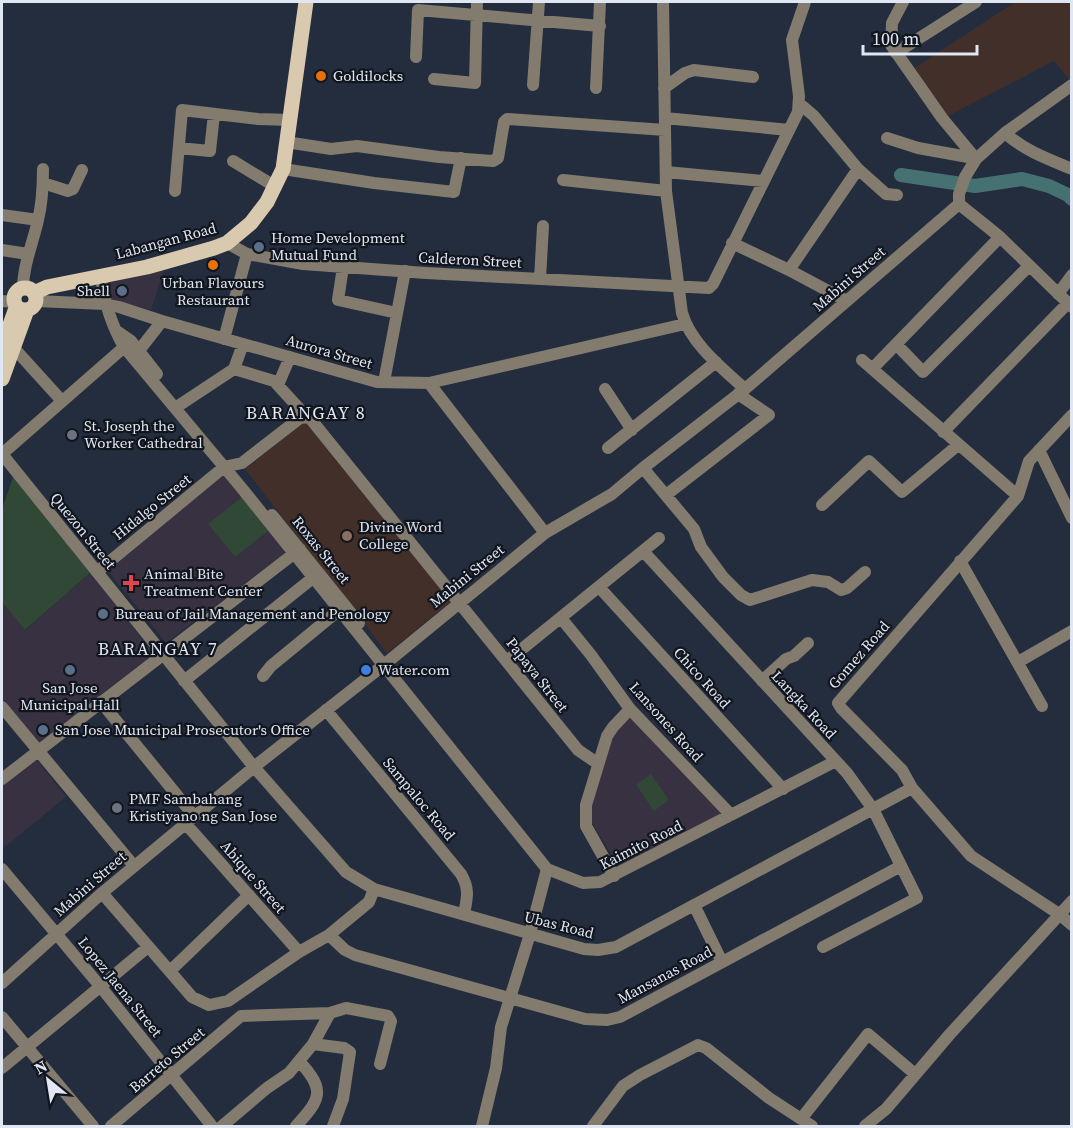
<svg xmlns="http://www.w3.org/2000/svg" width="1073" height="1128" font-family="'Source Serif 4',serif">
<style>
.commercial{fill:#373141}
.education{fill:#422f29}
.green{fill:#304835}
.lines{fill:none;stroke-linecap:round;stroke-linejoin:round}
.river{stroke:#467172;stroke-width:14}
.minor{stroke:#827b6e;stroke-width:12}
.major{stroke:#d9c9ae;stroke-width:15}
.food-dot{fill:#e8710a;stroke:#11151d;stroke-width:2}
.service-dot{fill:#5c6f8a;stroke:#11151d;stroke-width:2}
.worship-dot{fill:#6b7280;stroke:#11151d;stroke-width:2}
.education-dot{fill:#8d6e63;stroke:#11151d;stroke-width:2}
.health-dot{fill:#e0444e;stroke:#11151d;stroke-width:2}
.shop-dot{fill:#3f7fe0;stroke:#11151d;stroke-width:2}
.labels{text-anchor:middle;stroke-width:4.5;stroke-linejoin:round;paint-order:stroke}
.poi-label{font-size:15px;fill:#e0e6f2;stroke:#11151d;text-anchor:start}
.street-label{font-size:15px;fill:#e0e6f2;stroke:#11151d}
.quarter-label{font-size:18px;letter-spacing:1.5px;fill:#e0e6f2;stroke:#11151d}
</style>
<rect width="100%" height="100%" fill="#232d3e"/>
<path class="commercial" d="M 164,270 L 151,310 L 110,299 L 106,282 Z
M 223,474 L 289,550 L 166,643 L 108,571 Z
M 90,573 L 154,654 L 39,742 L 2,698 L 2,602 L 26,630 Z
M 631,716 L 722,813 L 619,867 L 592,823 L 591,804 L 611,740 L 616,730 Z
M 36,759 L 66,797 L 2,849 L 2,786 Z"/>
<path class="education" d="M 1015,2 L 1071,2 L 1071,82 L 1054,61 L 946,117 L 913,69 Z
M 305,422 L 451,602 L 387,653 L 245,469 Z"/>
<path class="green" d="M 13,477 L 90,573 L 25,630 L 2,602 L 2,509 Z
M 242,497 L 268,531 L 235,557 L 208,524 Z
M 651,774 L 669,800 L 654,811 L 636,785 Z"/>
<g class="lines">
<path class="river" d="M 901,175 L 975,186 L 1022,179 L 1049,186 L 1068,195 L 1072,199"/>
<path class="minor" d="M 663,2 L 666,191 L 682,313 C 691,344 722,368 745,389
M 903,2 L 892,23 L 891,45 L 942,118 L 976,159
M 896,53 L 976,2
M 416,57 L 418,10 L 600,26
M 434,79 L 475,83 L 477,2
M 533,85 L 539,2
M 596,88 L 600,2
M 664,88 L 685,73 L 694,70 L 753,77
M 800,104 L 814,116 L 858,169 L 886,194 L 897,195
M 665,118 L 789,130
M 1005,133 C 1025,151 1048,159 1072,169
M 887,138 L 918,148 L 968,157 L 973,156
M 286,142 L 331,149 L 357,146 L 439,157 L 493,161 L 498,158 L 504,122 L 507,119 L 665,130
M 179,148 L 210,151 L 214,114
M 233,161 L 276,187
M 283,169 L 374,183 L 454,192 L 461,158
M 666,172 L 763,181
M 563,180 L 666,191
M 43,183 L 68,191 L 73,189 L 82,170
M 175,191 L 182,110 L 258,119 L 291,120
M 959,204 L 959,194 L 965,177 L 976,159 L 1005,133 L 1072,85
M 959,204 L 1000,237 L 1072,307
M 2,215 L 38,220
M 227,243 L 247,254 L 303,264 L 426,273 L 709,288 L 713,284 L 798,112 L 799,96 L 792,40 L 805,2
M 732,243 L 789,270 L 847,301
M 2,250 L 28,254
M 343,267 L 338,300 L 397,313
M 789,270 L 858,169
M 101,276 C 104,303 111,324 124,347 L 240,486 L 547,869 L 583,883 L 600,882 L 836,761
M 540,279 L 543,226
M 23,289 C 23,265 33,243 38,220 C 42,204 43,186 43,169
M 1058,294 L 1072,275
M 2,301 L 14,302
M 36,301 L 105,304 L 119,307 L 162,321 L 377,382 L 429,383 L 685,324
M 118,332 L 131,341 L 157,374
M 224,339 L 247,254
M 896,344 L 923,372 L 1029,266
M 13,347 L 62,401
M 134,357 L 162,321
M 862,360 L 1018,496
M 234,369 L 274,381 L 306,416
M 872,369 L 1000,237
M 384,382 L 405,271
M 429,383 L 545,533
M 278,385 L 290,357
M 605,389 L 632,430
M 175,408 L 234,369 L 243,344
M 1072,415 L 1029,461 L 1018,496 L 838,703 L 841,708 L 902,770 L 912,788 L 971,856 L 1059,914 L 1072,925
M 943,432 L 1068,303
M 608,448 L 716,362
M 1039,450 L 1072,518
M 2,454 L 254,767 L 346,872 L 374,889 L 584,949 L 598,950 L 616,947 L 912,788
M 2,454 L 130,342
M 643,468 L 694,529 L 701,547 L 723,577 L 741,595 L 750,600 L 812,580 L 828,582 L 841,590 L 847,588 L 865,572
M 666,495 L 769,415 L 738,394
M 822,505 L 869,461 L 902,492 L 958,445
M 272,515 L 359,623
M 643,551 L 847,773 L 873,809 L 917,898 L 823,947
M 960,561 L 1042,706
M 97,572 L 224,467 L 242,463 L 300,418 L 309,417 L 578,750 L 597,763
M 599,587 L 783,789
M 561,618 L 591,655 L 630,709 L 731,815
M 507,661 L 659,538
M 1018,662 L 1072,631
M 263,676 L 271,666 L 344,606
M 184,681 L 319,573
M 762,681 L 786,659 L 794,656 L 808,643
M 101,702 L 194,816
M 2,707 L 134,866
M 326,710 L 461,874 C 470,889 467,899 464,914
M 2,779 L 300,549
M 185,823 L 299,952
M 2,869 L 100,986 L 212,1126
M 614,876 L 586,826 L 586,805 L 607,736 L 613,727 L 630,709
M 102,893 L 192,997 L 209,1005 L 228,1001 L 299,952 L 329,935 L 369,902 L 374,889
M 694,905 L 722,962
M 329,935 L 345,950 L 355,955 L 585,1019 L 607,1020 L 620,1017 L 901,866
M 170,971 L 249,895
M 2,983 L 102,893 L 254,767 L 385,664 L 545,533 L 612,494 L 643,468 L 745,389 L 959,204
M 241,1016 L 330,1013 L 346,1008 L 388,1016 L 391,1021 L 380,1064
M 2,1017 L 93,1126
M 313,1044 L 344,1048 L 350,1052 L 343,1099 L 333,1126
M 2,1068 L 148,947
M 801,1119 L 868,1034 L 915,1074
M 111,1126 L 241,1016
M 222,1126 L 267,1088 L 289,1073 L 313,1044 L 330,1013
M 296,1126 C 321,1099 326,1090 299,1061
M 482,1126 L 496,1068 L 501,1027 L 530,934 L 547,869
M 593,1126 L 623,1086 L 640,1075 L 698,1045 L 706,1048 L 769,1098 L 812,1126
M 865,1126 L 886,1109 L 950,1034 L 1072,901"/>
<path class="major" d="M14 299a11 11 0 1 1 22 0a11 11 0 1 1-22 0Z
M 34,293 L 47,287 L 147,267 L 214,248 L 227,243 L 251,223 L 267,202 L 283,169 L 306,2
M 2,347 L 16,308
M 2,379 L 27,310"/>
</g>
<g class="food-dot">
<circle cx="321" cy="76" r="6"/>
<circle cx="213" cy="265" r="6"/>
</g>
<g class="service-dot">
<circle cx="259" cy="247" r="6"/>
<circle cx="122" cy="291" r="6"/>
<circle cx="103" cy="614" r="6"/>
<circle cx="70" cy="670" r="6"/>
<circle cx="43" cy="730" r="6"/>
</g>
<g class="worship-dot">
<circle cx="72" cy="435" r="6"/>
<circle cx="117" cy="808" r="6"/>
</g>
<circle class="education-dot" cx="347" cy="536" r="6"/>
<path class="health-dot" d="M128 574h6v6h6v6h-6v6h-6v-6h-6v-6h6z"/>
<circle class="shop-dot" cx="366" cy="670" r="6"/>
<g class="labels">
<g class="poi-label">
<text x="333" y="81">Goldilocks</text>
<text x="271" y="243">Home Development<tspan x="271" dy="17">Mutual Fund</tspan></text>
<text x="213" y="288" text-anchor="middle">Urban Flavours<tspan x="213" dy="17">Restaurant</tspan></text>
<text x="110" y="296" text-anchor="end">Shell</text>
<text x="84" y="431">St. Joseph the<tspan x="84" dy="17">Worker Cathedral</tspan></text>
<text x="359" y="532">Divine Word<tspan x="359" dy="17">College</tspan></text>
<text x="144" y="579">Animal Bite<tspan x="144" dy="17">Treatment Center</tspan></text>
<text x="115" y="619">Bureau of Jail Management and Penology</text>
<text x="378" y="675">Water.com</text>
<text x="70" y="693" text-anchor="middle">San Jose<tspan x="70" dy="17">Municipal Hall</tspan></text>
<text x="55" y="735">San Jose Municipal Prosecutor's Office</text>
<text x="129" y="804">PMF Sambahang<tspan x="129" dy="17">Kristiyano ng San Jose</tspan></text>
</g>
<g class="street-label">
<text transform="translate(166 241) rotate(-15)" y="5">Labangan Road</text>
<text transform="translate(470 260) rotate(3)" y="5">Calderon Street</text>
<text transform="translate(849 279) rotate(-41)" y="5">Mabini Street</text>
<text transform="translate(329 352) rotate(16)" y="5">Aurora Street</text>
<text transform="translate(152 507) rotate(-39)" y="5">Hidalgo Street</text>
<text transform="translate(83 531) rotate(51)" y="5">Quezon Street</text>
<text transform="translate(321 550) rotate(51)" y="5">Roxas Street</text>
<text transform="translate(467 576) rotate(-39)" y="5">Mabini Street</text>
<text transform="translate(859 655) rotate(-49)" y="5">Gomez Road</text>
<text transform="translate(537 675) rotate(52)" y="5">Papaya Street</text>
<text transform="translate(702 678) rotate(48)" y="5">Chico Road</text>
<text transform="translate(804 705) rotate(47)" y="5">Langka Road</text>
<text transform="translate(666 722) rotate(48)" y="5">Lansones Road</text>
<text transform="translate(419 799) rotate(50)" y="5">Sampaloc Road</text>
<text transform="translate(641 845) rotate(-27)" y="5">Kaimito Road</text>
<text transform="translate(253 877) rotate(49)" y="5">Abique Street</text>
<text transform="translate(90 884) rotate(-41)" y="5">Mabini Street</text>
<text transform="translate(559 925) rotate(14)" y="5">Ubas Road</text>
<text transform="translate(665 975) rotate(-28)" y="5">Mansanas Road</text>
<text transform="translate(120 987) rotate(51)" y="5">Lopez Jaena Street</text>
<text transform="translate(167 1060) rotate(-40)" y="5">Barreto Street</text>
</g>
<g class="quarter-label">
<text x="306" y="419">BARANGAY 8</text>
<text x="158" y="655">BARANGAY 7</text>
</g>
</g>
<rect width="1073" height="1128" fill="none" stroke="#e0e6f2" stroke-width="6"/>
<g transform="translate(48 1080) rotate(330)" stroke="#11151d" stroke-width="4.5" paint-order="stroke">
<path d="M0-4.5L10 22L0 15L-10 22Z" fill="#e0e6f2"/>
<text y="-9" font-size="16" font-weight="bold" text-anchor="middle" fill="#e0e6f2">N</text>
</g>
<path d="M863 45v9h114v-9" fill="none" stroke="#e0e6f2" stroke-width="3"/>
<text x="872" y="45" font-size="18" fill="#e0e6f2" stroke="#11151d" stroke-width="4.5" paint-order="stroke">100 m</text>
</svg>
